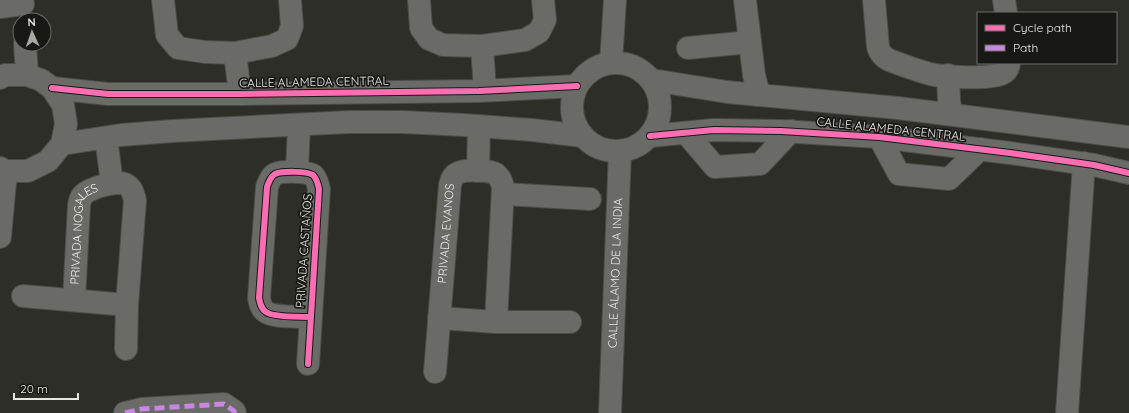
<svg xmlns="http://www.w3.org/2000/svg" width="1129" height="413" font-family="Quicksand,sans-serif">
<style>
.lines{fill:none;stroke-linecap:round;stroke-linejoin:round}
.minor-casing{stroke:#4c4d47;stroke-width:24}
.minor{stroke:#6a6b66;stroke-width:22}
.quiet{stroke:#c787e3;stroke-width:5;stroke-dasharray:10 5;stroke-linecap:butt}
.cycleway-casing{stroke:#181914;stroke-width:8}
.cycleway{stroke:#f96db3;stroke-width:6}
.labels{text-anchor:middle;stroke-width:3.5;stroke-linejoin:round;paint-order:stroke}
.street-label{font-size:12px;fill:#e7e8e1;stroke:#181914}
</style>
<rect width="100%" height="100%" fill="#2e2e29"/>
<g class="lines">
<g class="minor-casing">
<g id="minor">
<path d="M 163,0 L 167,35 L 178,48 L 205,52 L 235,53 L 272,46 L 287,39 L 292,26 L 290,0"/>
<path d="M 419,0 L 421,28 L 429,39 L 443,45 L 482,46 L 525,40 L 539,32 L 545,20 L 543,0"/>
<path d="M 745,0 L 754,75 L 759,95"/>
<path d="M 874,0 L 878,47 C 880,54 883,57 889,60 C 902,65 916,70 930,74 C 942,77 994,80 1003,73 C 1007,71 1009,67 1009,63"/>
<path d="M 1004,0 L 1006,13"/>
<path d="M 0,7 L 23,4"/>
<path d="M 25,44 L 27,75"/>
<path d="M 482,46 L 485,90"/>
<path d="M 688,48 L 750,42"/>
<path d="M 235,53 L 240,94"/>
<circle cx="616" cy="107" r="44"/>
<path d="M 611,63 L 615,0"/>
<path d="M 948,75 L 949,100 L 951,114"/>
<path d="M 0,78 L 5,75 L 27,75 L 41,80 L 52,88 L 63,105 L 66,124 L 62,144 L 48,161 L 28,171 L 6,171 L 0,168"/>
<path d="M 652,80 L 727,92 L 898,108 L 1129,137"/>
<path d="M 52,88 L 108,94 L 240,94 L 479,91 L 577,86"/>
<path d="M 686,133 L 715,167 L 760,164 L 791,131"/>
<path d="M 650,136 L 714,130 L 781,131 L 879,137 L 1010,153 L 1094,165 L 1129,173"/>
<path d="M 879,137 L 899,174 L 949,179 L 980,149"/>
<path d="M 106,138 L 112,183"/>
<path d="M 62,144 L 121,135 L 173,131 L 349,122 L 402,122 L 464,125 L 532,130 L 583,136"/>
<path d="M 478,171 L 479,126"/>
<path d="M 297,172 L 299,125"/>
<path d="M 503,194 L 590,199"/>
<path d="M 0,237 L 6,171"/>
<path d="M 23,296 L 127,305"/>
<path id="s1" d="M 74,300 L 79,205 C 80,201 80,197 84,194 C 91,188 117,180 125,184 C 132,187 133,193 135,200 L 127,305 L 126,349"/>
<path d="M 439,318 L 496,322 L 570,322"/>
<path d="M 308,364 L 319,189 C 318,184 317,179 313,175 C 307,171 282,171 275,174 C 270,177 269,182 267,187 L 259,298 C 260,303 261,309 266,312 C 272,317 301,317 311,317"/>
<path id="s2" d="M 435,372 L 450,185 C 451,180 453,175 458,173 C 465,169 490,170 496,174 C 501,178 502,183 503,188 L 496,322"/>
<path d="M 125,413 L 142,409 L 224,404 L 234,411 L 235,413"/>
<path id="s3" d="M 610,413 L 620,151"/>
<path d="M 1067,413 L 1084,163"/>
</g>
</g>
<use href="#minor" class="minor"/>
<path class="quiet" d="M 125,413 L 142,409 L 224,404 L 234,411 L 235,413"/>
<g class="cycleway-casing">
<path id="cycleway" d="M 52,88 L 108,94 L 240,94 L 479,91 L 577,86
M 650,136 L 714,130 L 781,131 L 879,137 L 1010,153 L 1094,165 L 1129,173
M 308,364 L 319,189 C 318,184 317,179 313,175 C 307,171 282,171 275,174 C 270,177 269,182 267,187 L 259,298 C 260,303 261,309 266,312 C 272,317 301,317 311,317"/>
</g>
<use href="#cycleway" class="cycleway"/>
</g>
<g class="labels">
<g class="street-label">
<text transform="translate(314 82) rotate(-1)" y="4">CALLE ALAMEDA CENTRAL</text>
<text transform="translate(891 129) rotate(6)" y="4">CALLE ALAMEDA CENTRAL</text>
<text dy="4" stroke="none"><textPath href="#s2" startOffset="139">PRIVADA EVANOS</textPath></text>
<text dy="4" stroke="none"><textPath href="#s1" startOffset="69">PRIVADA NOGALES</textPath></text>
<text transform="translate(304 251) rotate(-86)" y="4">PRIVADA CASTAÑOS</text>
<text dy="4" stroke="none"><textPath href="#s3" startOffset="140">CALLE ÁLAMO DE LA INDIA</textPath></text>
</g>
</g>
<rect x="977" y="12" width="140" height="52" fill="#181914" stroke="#6b6c66"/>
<rect x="985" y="25" width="20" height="6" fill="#f96db3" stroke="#6b6c66"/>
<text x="1013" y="32" font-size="12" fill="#e7e8e1">Cycle path</text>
<rect x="985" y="45" width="20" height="6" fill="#c787e3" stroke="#6b6c66"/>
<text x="1013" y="52" font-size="12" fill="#e7e8e1">Path</text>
<g transform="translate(32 32) rotate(357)"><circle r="19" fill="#181914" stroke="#6b6c66"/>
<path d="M0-3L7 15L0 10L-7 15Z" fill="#a6a7a1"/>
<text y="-6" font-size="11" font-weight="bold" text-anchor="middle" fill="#e7e8e1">N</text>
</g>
<path d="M14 393v6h64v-6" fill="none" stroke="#e7e8e1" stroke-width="2"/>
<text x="20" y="393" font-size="12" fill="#e7e8e1" stroke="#181914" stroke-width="3" paint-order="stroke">20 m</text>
</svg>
